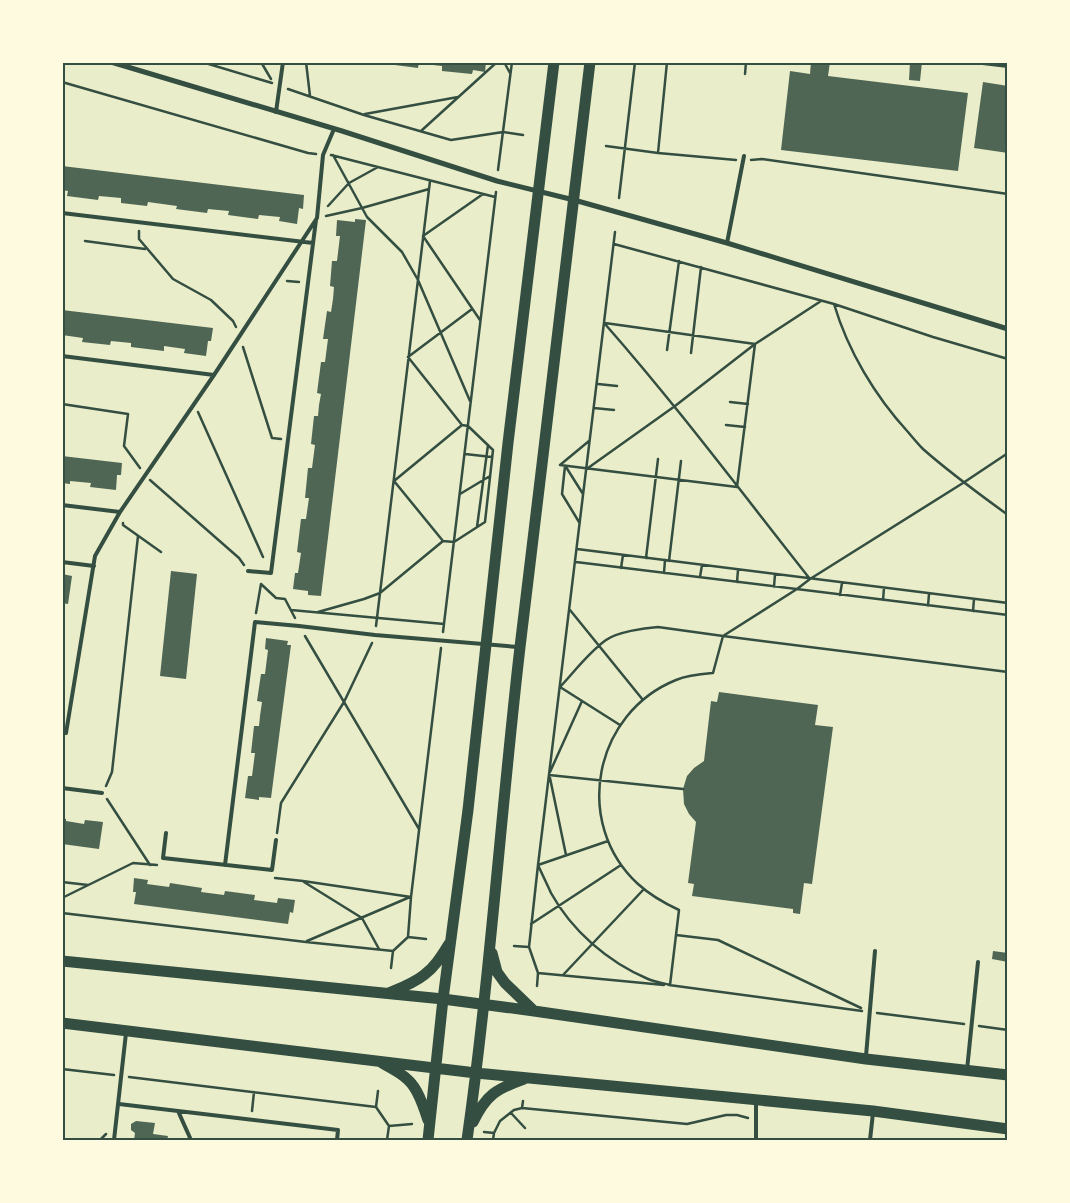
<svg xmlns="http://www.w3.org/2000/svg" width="1070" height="1203" font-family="'IBM Plex Serif',serif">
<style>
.building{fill:#4f6655}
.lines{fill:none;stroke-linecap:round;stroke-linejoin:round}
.path{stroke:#344e41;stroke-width:2.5}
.service{stroke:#344e41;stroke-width:4}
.minor{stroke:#344e41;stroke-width:5}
.primary{stroke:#344e41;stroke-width:11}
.neatline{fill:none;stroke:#344e41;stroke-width:2}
</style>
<rect width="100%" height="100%" fill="#e9edc9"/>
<path class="building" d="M 387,62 L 419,62 L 418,68 L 387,64 Z
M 424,62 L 486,62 L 485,72 L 473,70 L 472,74 L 442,71 L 442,66 L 424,64 Z
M 811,62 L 830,62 L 828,76 L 968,93 L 958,171 L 781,150 L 790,71 L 810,74 Z
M 910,62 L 922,62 L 920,81 L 909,80 Z
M 983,82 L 1008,86 L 1008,153 L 974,148 Z
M 62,166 L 304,195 L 303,209 L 299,208 L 297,224 L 279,221 L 280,217 L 259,215 L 258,219 L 228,215 L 229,211 L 208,209 L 207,213 L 176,209 L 177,206 L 148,202 L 147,206 L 121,203 L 121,198 L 99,196 L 98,200 L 67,196 L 68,191 L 62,190 Z
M 355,219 L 366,220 L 321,596 L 308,595 L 308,591 L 293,589 L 295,573 L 298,573 L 301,553 L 297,552 L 301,519 L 306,519 L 309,498 L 305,498 L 308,468 L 312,468 L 315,445 L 311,444 L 314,416 L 318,416 L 319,405 L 321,394 L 317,393 L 321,362 L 325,362 L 328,339 L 323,339 L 327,311 L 331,312 L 333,299 L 334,287 L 330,286 L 332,261 L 337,261 L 340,236 L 336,236 L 337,220 L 355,222 Z
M 62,310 L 213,328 L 211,341 L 208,341 L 206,356 L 184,353 L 185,349 L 164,346 L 164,351 L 131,347 L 131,343 L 111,341 L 110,345 L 82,342 L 83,338 L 62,335 Z
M 62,456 L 122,463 L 121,475 L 117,475 L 116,490 L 90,487 L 91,483 L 70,481 L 70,484 L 62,483 Z
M 171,571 L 197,574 L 186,679 L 160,676 Z
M 62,574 L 72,576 L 68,604 L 62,603 Z
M 266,638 L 288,641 L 287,645 L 291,645 L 271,798 L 259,797 L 259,800 L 245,798 L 248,776 L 252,776 L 255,753 L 251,753 L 254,726 L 259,726 L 260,716 L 262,702 L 257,701 L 261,674 L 265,674 L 268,650 L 265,649 Z
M 719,692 L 818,705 L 815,725 L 833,727 L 812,884 L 804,883 L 800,914 L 793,913 L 793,909 L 692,896 L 694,884 L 688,883 L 696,822 L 689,814 L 684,804 L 683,789 L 687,776 L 694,768 L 704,761 L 711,701 L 717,702 Z
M 62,818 L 66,819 L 66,821 L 84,824 L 85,820 L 103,822 L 99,849 L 62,844 Z
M 134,878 L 148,880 L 147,884 L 169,887 L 170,883 L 202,888 L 201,892 L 224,895 L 225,891 L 255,895 L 254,900 L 277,903 L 278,898 L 295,900 L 293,913 L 290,912 L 288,924 L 134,904 L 136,892 L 133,892 Z
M 993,951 L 1008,953 L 1008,962 L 992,959 Z
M 136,1121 L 155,1123 L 153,1134 L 168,1136 L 167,1140 L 134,1140 L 135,1133 L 131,1130 L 131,1124 Z"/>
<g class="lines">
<path class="path" d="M 202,62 L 272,83
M 261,62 L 271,79
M 306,62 L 310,96
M 504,62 L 510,73
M 745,74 L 746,62
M 62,82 L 308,153 L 316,154
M 288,89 L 364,115 L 451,140 L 503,132 L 523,135
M 365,114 L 458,97
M 421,131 L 497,62
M 606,146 L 658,153 L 736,160
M 658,153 L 667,62
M 331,155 L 495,197
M 333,155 L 367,217 L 402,252 L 418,280 L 470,401
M 751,160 L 762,159 L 1008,194
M 498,170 L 512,62
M 619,198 L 635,62
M 328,206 L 349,183 L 378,167
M 326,216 L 362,208 L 429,189
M 139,231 L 139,239 L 173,279 L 211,300 L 233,321 L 236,327
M 85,241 L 145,249
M 614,244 L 834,304 L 933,337 L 1008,359
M 287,281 L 299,282
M 834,304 C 848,351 875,396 908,432 C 913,438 918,444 923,449 C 950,473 979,494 1008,515
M 480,320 L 423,236 L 483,194
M 605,324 C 677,406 742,493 810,579
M 243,347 L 272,438 L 281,439
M 667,350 L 679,261
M 691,353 L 701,267
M 598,384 L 617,386
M 730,402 L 748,404
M 62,404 L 128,414 L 124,446 L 140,468
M 594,408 L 614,410
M 198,412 L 263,557
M 462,425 L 408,357 L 472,309
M 726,425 L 745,427
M 465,454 L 492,457
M 560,465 L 737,487 L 755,344 L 605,323
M 560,465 L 589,441
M 565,466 L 562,494 L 579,522
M 566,467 L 583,494
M 588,468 L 675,406 L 755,344 L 821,301
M 150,480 L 239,558 L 244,565
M 460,494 L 490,476
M 123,523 L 123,525 L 161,552
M 477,527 L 488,445
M 577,549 L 1008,603
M 646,558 L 658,459
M 669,561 L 681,461
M 576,562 L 1008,615
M 621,568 L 623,555
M 664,573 L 665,560
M 700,577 L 702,565
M 737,582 L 738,570
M 261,584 L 276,598 L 285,599 L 295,618
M 774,587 L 775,574
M 840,595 L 842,583
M 883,600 L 884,588
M 928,606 L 929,594
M 291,610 L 444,624
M 570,610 L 643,700
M 973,611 L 974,599
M 318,612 L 364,599 L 380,593 L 443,541 L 454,542 L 485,522 L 493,450 L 468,426 L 462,425 L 394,481 L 443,541
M 256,613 L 261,584
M 376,626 L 430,181
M 443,632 L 496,192
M 305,636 L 419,829
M 620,725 L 560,687 C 575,671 588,653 606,640 C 617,632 644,628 658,627 L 723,636 L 797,589 L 810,579 L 963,483 L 1008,453
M 550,772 L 582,701
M 549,775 L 683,789
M 550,778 L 566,855
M 106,786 L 112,772 L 138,536
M 107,799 L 150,865
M 277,833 L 281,803 L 344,702 L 372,643
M 608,841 L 538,865 C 542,874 547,884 551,893 C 572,931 608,962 648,979 C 655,982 663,983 670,985 L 679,910 C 664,903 650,895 638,884 C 572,823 594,713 676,680 C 688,675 701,674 713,673 L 723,636 L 1008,672
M 275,878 L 303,881 L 411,897
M 62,882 L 88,885
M 304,882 L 362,918 L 379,949
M 62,898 L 133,863 L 157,865
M 62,913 L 306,942 L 393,951
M 531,924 L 621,865
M 676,935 L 718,940 L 861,1008
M 408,937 L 411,897 L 441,648
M 307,941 L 410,897
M 514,946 L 529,947 L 538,973 L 537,986
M 529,947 L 538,865 L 615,232
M 391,968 L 393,951 L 408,937 L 426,939
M 538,973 L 664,985
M 563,975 L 644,889
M 669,985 L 862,1011
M 877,1013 L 964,1024
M 979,1026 L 1008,1030
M 62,1069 L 114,1075
M 129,1077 L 376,1107
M 378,1091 L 376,1107 L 389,1126 L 412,1124
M 522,1108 L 687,1124 L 726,1115 L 737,1115 L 748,1118
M 252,1111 L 254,1092
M 511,1113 L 525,1128
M 484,1132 L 494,1133 L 500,1121 L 514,1110 L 522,1108 L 523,1101
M 100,1140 L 106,1134
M 387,1140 L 389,1126
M 493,1140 L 494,1133"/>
<path class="service" d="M 974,62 L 1008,66
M 276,112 L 283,62
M 62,213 L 313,243
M 727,243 L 744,156
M 62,356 L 214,375
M 62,505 L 120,512 L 214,375 L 317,218 L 323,155 L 334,129
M 62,562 L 94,566
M 248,571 L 271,573 L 316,220
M 62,732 L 66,733 L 95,556 L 120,512
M 62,788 L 102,793
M 166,833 L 163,858 L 272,870 L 276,840
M 225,865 L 255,622 L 299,626 L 375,635 L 518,647
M 866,1056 L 875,951
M 967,1070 L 978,962
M 756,1102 L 756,1140
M 119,1104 L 338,1130 L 337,1140
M 178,1111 L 191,1140
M 114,1140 L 126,1033
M 870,1140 L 873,1113"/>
<path class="minor" d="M 111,62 L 342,131 L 497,181 L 574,200 L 727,243 L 1008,329"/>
<path class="primary" d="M 492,953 L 497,972 L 505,983 L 534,1011
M 62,961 L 443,999 L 534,1011 L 866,1059 L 1008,1075
M 389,993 C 401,988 414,983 424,975 C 435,967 442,955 449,944
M 62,1023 L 476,1073 L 873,1111 L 1008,1129
M 382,1063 C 393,1069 407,1076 414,1087 C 421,1097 424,1109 428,1120
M 473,1122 C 486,1095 496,1089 524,1079
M 428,1140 L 443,999 L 468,810 L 508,443 L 554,62
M 467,1140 C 490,977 501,811 520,647 C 543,452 568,258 590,62"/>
</g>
<rect width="1070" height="1203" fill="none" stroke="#fefae0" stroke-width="128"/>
<rect x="64" y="64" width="942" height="1075" class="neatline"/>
</svg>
